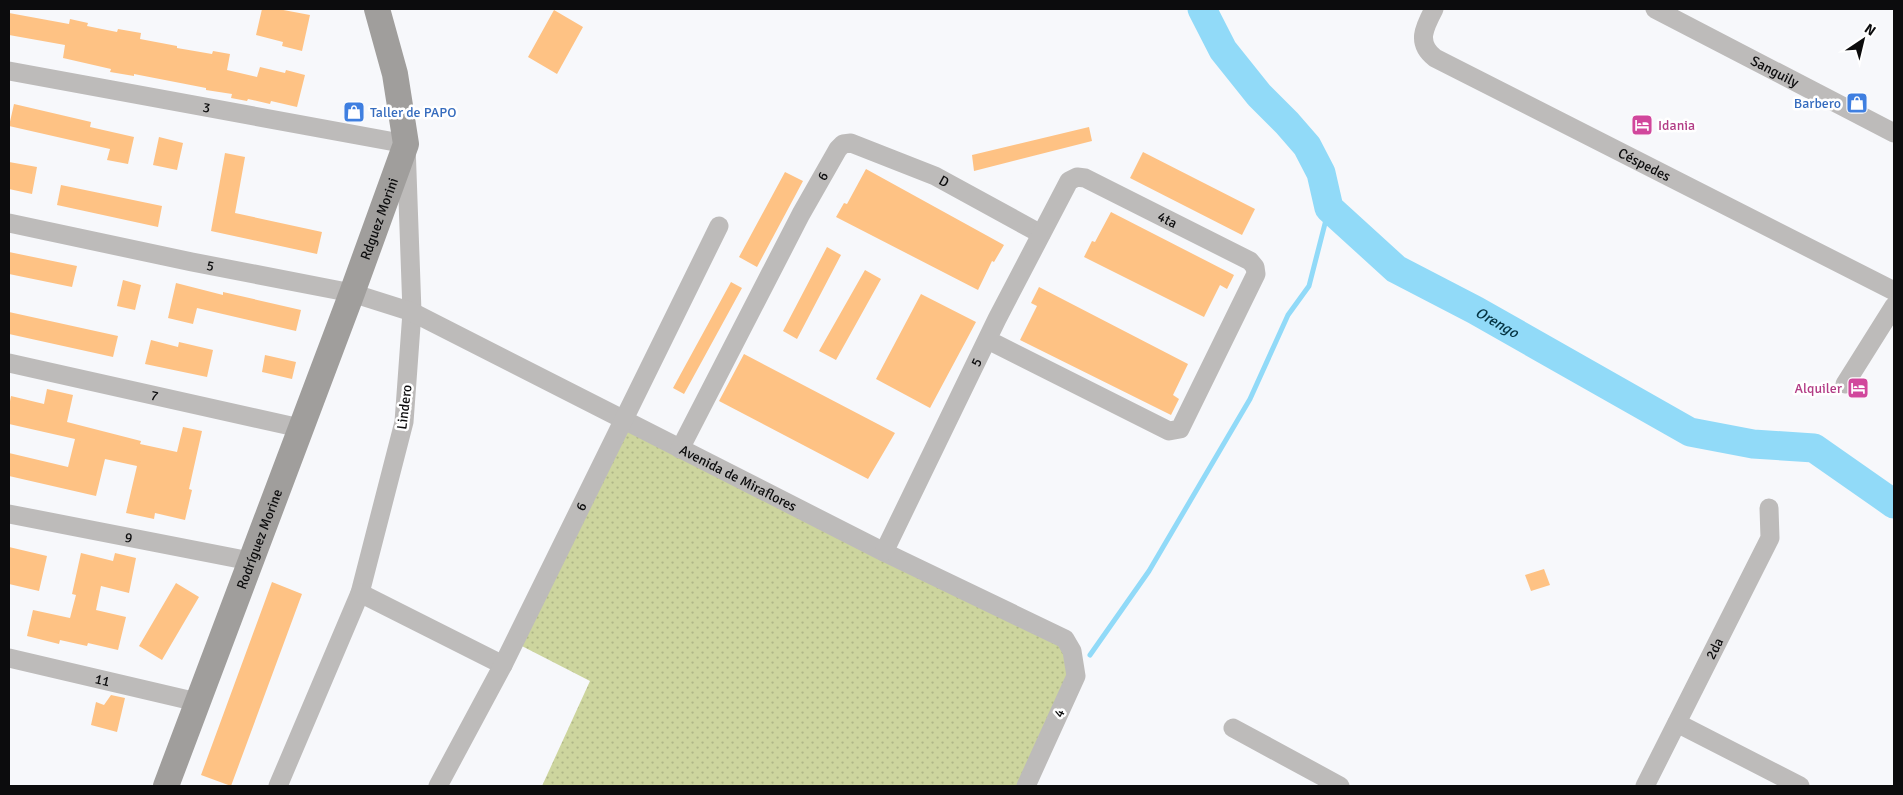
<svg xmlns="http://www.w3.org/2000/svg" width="1903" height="795" font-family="Signika,sans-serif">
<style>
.grass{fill:url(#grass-dots)}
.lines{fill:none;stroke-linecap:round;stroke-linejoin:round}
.stream{stroke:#91daf8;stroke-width:5}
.river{stroke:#91daf8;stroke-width:29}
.building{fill:#fec284}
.street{stroke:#bdbbba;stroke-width:19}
.secondary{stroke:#a09e9c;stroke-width:26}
.labels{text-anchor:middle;stroke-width:5;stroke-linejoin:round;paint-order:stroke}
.street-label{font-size:14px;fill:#0c0c0d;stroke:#fff}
.shop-label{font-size:14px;fill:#366cbe;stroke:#fff;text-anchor:end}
.hotel-label{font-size:14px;fill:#b23c85;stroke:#fff;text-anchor:start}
.water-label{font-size:15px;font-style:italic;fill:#033241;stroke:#fff}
</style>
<defs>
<pattern id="grass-dots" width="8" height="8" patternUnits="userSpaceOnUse" patternTransform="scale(1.25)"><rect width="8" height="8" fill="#cdd59e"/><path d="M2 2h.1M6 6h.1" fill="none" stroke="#afb687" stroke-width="1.8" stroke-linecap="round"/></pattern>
</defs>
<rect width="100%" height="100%" fill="#f7f8fb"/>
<path class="grass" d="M 624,421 L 1065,639 L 1076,676 L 1026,786 L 542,786 L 590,681 L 514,642 Z"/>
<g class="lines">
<path class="stream" d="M 1090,655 L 1149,571 L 1250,399 L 1288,315 L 1309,286 L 1329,208"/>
<path class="river" id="s1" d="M 1202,9 L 1223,50 L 1259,95 L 1287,123 L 1307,146 L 1321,173 L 1329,208 L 1396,269 L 1475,310 L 1690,432 L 1753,444 L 1814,448 L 1894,504"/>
</g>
<path class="building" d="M 262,9 L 278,9 L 310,15 L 302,51 L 282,46 L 283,42 L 256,35 Z
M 554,10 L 583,27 L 557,74 L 528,57 Z
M 9,13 L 69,24 L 70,19 L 88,23 L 87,26 L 117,32 L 118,29 L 141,33 L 140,39 L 177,46 L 177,48 L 212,54 L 213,51 L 230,54 L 227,70 L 257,77 L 260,67 L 285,73 L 286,70 L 305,75 L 297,107 L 271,101 L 270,104 L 248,99 L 247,101 L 231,98 L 232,94 L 206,90 L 206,88 L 134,74 L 134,76 L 110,72 L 111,69 L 63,58 L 65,45 L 9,35 Z
M 14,104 L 91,122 L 90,127 L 134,137 L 128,164 L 107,160 L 110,149 L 9,126 Z
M 1089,127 L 1092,141 L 974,171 L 972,155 Z
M 159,137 L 183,143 L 177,170 L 153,165 Z
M 1143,152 L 1255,209 L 1242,235 L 1130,178 Z
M 225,153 L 245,157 L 235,213 L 322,232 L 317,254 L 211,231 Z
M 9,162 L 37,167 L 32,194 L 9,189 Z
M 866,169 L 1004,245 L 994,262 L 992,261 L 978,290 L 836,217 L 844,203 L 847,204 Z
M 785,172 L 803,181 L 757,267 L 739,257 Z
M 61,185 L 162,206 L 158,227 L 57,205 Z
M 1111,212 L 1234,275 L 1227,289 L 1220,285 L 1204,317 L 1084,257 L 1092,241 L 1095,242 Z
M 827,247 L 841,255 L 797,339 L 783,331 Z
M 9,252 L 77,266 L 72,287 L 9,274 Z
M 865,270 L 881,279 L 836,360 L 819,351 Z
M 123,280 L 141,285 L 135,310 L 117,306 Z
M 731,282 L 742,288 L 684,394 L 673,388 Z
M 176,283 L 223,295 L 223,292 L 301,310 L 296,331 L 197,308 L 193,324 L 168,318 Z
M 1039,287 L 1188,364 L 1173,395 L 1179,399 L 1171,415 L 1020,340 L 1037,306 L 1031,303 Z
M 921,294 L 976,322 L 930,408 L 876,379 Z
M 9,312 L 118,336 L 113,357 L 9,334 Z
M 151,340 L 178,347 L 179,342 L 213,350 L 207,377 L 145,364 Z
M 744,354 L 895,433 L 868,479 L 719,401 Z
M 265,355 L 296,362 L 292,379 L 262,372 Z
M 47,389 L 73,395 L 67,422 L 141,441 L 140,444 L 177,452 L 183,427 L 202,431 L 189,489 L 192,490 L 185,520 L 155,513 L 154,519 L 126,513 L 137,466 L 105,459 L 96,496 L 9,476 L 9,453 L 68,467 L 75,439 L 9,424 L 9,406 L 11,396 L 44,404 Z
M 9,547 L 47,556 L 39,591 L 9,584 Z
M 81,553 L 113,561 L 115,553 L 136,558 L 129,593 L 101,586 L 96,610 L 126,617 L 118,650 L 88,643 L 87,646 L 60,640 L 59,644 L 27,636 L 33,610 L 70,618 L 76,595 L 72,594 Z
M 1544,569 L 1550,585 L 1531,591 L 1525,575 Z
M 272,582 L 302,594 L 231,786 L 201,775 Z
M 176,583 L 199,597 L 162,660 L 139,646 Z
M 111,695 L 125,698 L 117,732 L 91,725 L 96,702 L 104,705 Z"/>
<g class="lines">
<g class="street">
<path id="s2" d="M 1434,9 C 1424,28 1416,43 1435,58 L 1894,291"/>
<path id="s3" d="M 1655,9 L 1894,133"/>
<path id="s4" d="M 9,71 L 406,144 L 412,312 L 404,422 L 360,593 L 278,786"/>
<path id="s5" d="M 9,223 L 192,262 L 352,293 L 412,312 L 884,552 L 1065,639 L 1072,651 L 1076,676 L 1026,786"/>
<path id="s6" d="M 9,363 L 300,428"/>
<path d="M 1845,384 L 1894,306"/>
<path id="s7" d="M 680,449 L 801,214 L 838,149 L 843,144 L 851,143 L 935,176 L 1041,234"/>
<path id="s8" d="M 9,514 L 250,561"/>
<path id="s9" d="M 884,552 L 997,319 L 1069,181 L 1077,177 L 1085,178 L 1250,261 L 1255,267 L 1256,274 L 1180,429 L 1169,431 L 988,340"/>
<path d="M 360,593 L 503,665"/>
<path id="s10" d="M 9,658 L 197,702"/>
<path d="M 1677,723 L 1800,786"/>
<path d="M 1233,728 L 1340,786"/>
<path id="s11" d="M 438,786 L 503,665 L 719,226"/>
<path id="s12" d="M 1645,786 L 1770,538 L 1769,508"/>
</g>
<path class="secondary" id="s13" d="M 166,786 L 352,293 L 406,144 L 395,74 L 377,9"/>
</g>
<defs>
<g id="shop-square" transform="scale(1.125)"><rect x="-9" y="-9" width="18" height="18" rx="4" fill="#3f7fe0" stroke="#fff"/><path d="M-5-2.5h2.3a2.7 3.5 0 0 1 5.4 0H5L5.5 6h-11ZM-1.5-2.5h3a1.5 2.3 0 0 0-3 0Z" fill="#fff"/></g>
<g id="hotel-square" transform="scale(1.125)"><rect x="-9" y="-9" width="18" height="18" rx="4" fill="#d1479c" stroke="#fff"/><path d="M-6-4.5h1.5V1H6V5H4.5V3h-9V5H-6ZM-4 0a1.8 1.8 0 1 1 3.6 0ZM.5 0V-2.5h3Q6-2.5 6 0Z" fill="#fff"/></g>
</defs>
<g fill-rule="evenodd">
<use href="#shop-square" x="1857" y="103"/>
<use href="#shop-square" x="354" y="112"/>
<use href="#hotel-square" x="1642" y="125"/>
<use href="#hotel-square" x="1858" y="388"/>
</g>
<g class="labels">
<g class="street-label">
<text dy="5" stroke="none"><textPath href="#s3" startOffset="135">Sanguily</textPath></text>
<text dy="5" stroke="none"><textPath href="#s4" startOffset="201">3</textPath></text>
<text dy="5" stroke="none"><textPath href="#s2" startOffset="290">Céspedes</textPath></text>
<text dy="5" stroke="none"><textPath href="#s7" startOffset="308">6</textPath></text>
<text dy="5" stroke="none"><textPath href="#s7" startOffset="455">D</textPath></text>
<text dy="5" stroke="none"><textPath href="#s13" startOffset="606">Rdguez Morini</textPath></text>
<text dy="5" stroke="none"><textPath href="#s9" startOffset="524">4ta</textPath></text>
<text dy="5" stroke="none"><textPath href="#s5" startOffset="206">5</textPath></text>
<text dy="5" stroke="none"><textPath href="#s9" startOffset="211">5</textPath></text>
<text dy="5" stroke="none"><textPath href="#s6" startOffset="149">7</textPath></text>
<text transform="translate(404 407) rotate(-83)" y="5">Lindero</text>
<text dy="5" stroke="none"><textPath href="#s5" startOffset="779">Avenida de Miraflores</textPath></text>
<text dy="5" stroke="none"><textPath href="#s11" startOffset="314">6</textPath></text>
<text dy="5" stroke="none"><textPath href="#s8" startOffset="122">9</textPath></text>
<text dy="5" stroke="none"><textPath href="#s13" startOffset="264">Rodríguez Morine</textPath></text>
<text dy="5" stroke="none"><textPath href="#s12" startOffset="154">2da</textPath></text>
<text dy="5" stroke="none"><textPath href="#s10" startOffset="96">11</textPath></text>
<text transform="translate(1059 713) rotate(-66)" y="5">4</text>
</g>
<g class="shop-label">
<text x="1841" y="108">Barbero</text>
<text x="370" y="117" text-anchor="start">Taller de PAPO</text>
</g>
<g class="hotel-label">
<text x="1658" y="130">Idania</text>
<text x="1842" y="393" text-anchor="end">Alquiler</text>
</g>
<g class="water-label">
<text dy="5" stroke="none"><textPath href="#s1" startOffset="445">Orengo</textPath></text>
</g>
</g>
<rect width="1903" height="795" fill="none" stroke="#0c0c0d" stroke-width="20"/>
<g transform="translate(1863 40) rotate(35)" stroke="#ffffff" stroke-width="4" paint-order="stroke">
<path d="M0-4L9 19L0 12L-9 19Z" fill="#0c0c0d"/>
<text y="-8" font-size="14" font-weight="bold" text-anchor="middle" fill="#0c0c0d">N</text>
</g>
</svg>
